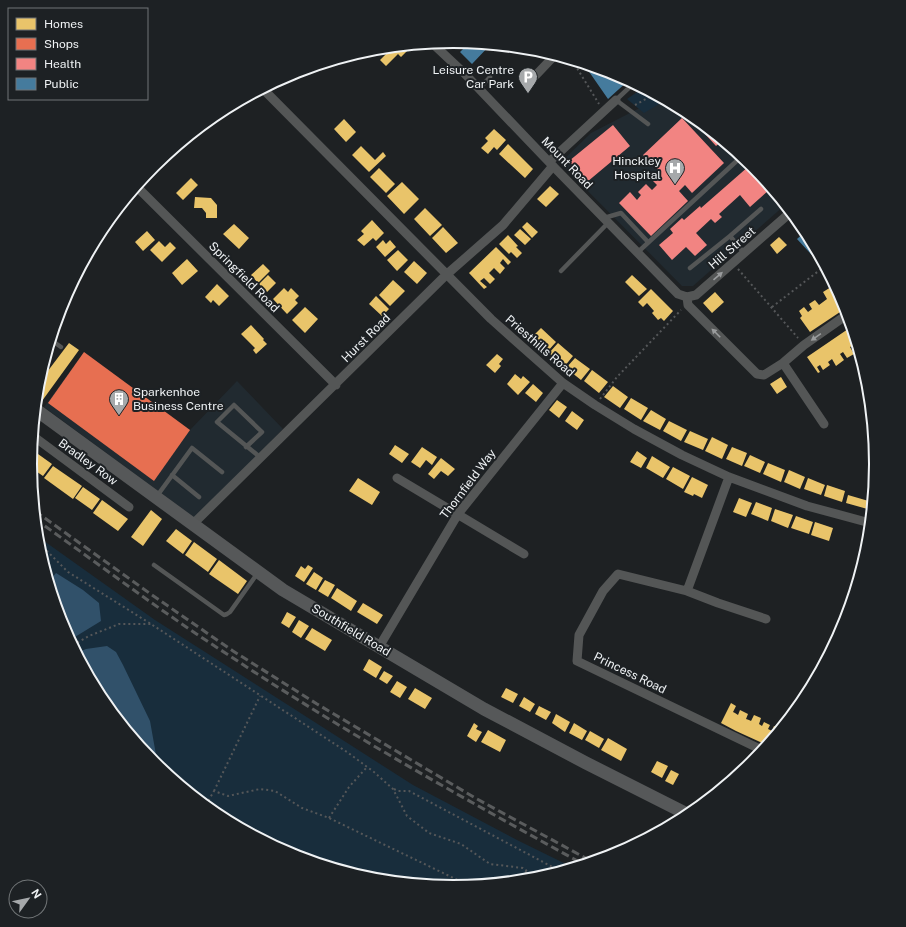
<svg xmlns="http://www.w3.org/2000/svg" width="906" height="927" font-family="'Public Sans',sans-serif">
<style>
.built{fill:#212a30}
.green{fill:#182d3c}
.water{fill:#31516a}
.homes{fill:#e9c46a}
.shops{fill:#e76f51}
.health{fill:#f28482}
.public{fill:#457b9d}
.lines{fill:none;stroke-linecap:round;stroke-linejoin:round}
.path{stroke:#555759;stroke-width:2;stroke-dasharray:2 3;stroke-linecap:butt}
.service{stroke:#545656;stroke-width:4.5}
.minor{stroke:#545656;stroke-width:9}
.secondary{stroke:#565859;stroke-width:13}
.rail{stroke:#5a5c5d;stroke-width:3;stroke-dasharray:8 4;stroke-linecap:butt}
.oneway{fill:#9a9c9d}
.labels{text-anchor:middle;stroke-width:4;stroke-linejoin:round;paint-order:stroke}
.poi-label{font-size:12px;fill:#eff2f4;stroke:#1d2124;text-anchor:end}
.street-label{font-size:12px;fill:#eff2f4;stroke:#1d2124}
.rim{fill:none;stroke:#eff2f4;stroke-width:2}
</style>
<rect width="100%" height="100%" fill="#1e2123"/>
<path class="built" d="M 661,97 L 688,112 L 752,165 L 785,205 L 693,286 L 682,286 L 560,163 L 591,133 Z
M 84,352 L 190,430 L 237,381 L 283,429 L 195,518 L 44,407 Z"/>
<path class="green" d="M 643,88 L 685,110 L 681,113 L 664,101 L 644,113 L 627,99 Z
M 37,536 L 155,620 L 413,785 L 519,841 L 572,867 L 535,878 L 453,886 L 370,878 L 291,854 L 218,815 L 154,762 L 101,698 L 62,625 L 38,546 Z"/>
<path class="water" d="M 56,573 L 83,590 L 99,603 L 101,621 L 70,640 L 62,625 L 51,579 Z
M 107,646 L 116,652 L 123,665 L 150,721 L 158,766 L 154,762 L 101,698 L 77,653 L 86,649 Z"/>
<path class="homes" d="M 409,45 L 411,47 L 401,57 L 398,54 L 386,66 L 380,60 L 392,48 L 391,47 Z
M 344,119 L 356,132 L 346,142 L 334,129 Z
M 494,129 L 506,140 L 497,150 L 494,147 L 488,154 L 481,148 L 488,141 L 485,138 Z
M 508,144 L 533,169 L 525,178 L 499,154 Z
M 361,146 L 375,160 L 383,152 L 386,156 L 369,172 L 352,155 Z
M 379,168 L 395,184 L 386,193 L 370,177 Z
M 191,178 L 198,185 L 183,200 L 176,193 Z
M 402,182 L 419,199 L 404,214 L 387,196 Z
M 550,186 L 559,194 L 546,207 L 537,199 Z
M 127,197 L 130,201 L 117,213 L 116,211 Z
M 195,197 L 211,198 L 217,205 L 217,218 L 206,218 L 206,213 L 202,208 L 194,208 Z
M 425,208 L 442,225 L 430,236 L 414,219 Z
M 372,220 L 384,233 L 376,241 L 373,238 L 364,246 L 357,240 L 364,234 L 361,231 Z
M 527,222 L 538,232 L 532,238 L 522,227 Z
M 234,224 L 249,238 L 239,249 L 223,234 Z
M 443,227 L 458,243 L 446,253 L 432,238 Z
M 520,229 L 531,239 L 525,245 L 514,235 Z
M 147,231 L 155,240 L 143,251 L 135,242 Z
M 508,235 L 518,246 L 516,247 L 522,253 L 517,258 L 511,252 L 509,254 L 499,244 Z
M 779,237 L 787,245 L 777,254 L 770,245 Z
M 383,240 L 386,244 L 390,240 L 396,247 L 385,257 L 376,247 Z
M 159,241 L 165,247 L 170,242 L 176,248 L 162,262 L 150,250 Z
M 496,247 L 511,262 L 508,265 L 503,259 L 500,263 L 505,268 L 500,274 L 494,268 L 489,273 L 495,279 L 490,284 L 484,278 L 480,281 L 487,287 L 484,289 L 469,273 Z
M 398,250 L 408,260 L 397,271 L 387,260 Z
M 187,259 L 198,271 L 182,285 L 172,273 Z
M 414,261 L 427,273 L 417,284 L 404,272 Z
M 263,264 L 270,271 L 258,283 L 251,275 Z
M 268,275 L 276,283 L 267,292 L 259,284 Z
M 632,275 L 647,289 L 639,296 L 625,282 Z
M 393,280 L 405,291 L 390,306 L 379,295 Z
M 217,284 L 229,296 L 219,306 L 213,300 L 211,303 L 205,297 Z
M 831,287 L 836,293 L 838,292 L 846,308 L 810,332 L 800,318 L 802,316 L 799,311 L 804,307 L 808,312 L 812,309 L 809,304 L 815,300 L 819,305 L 827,299 L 823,292 Z
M 284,288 L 288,292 L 291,288 L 299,296 L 295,300 L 298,303 L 287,314 L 273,299 Z
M 651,289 L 673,311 L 664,321 L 661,318 L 658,320 L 652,313 L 654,311 L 647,303 L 643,307 L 638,302 Z
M 715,292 L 724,302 L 712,313 L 703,303 Z
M 376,296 L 389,309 L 382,316 L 369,304 Z
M 305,307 L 318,319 L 305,333 L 292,320 Z
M 251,325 L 264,339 L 263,340 L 267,344 L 256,354 L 253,350 L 255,348 L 241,334 Z
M 851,327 L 859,351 L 854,345 L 850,347 L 854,354 L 847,358 L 843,352 L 840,354 L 844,360 L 836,366 L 832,359 L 828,362 L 830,365 L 823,370 L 820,365 L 817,367 L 820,372 L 818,373 L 807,357 Z
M 541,328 L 556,342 L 547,352 L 531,338 Z
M 69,343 L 79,350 L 42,401 L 37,397 L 39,378 L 41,380 Z
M 558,343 L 573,356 L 564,367 L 549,353 Z
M 497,354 L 503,359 L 499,364 L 501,366 L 495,373 L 486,365 Z
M 575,358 L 590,369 L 581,380 L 566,368 Z
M 592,370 L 608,382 L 599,393 L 584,381 Z
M 515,374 L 521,379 L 523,376 L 530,382 L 518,395 L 507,384 Z
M 781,377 L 787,387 L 777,394 L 770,384 Z
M 533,384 L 543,393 L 536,402 L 525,393 Z
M 613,386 L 628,397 L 620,408 L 604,397 Z
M 631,398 L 648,408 L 641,420 L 624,409 Z
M 557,400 L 567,407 L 559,418 L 549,410 Z
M 651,410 L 666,419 L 660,430 L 643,421 Z
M 572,411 L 584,420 L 577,430 L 565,421 Z
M 669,421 L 687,430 L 681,441 L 663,431 Z
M 690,431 L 708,439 L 703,450 L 684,442 Z
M 712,437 L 728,445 L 722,459 L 705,451 Z
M 395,445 L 409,454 L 402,463 L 389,454 Z
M 422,447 L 437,457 L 432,465 L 426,460 L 420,468 L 411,462 Z
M 732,447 L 747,453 L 742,466 L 726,459 Z
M 31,449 L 52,464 L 43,476 L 30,467 Z
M 637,451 L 647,458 L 641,468 L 630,462 Z
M 750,455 L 765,462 L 760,473 L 744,466 Z
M 652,456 L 670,467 L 663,478 L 646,468 Z
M 441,458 L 455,469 L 448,476 L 441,471 L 434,479 L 428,474 Z
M 768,463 L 785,470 L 781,482 L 763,474 Z
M 53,466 L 82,486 L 73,499 L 44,478 Z
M 673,467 L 690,476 L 683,489 L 666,479 Z
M 789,470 L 805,477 L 800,489 L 784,482 Z
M 692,477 L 708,485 L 702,498 L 694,494 L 693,496 L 684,492 Z
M 358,478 L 380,492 L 372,505 L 349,491 Z
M 808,478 L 825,485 L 821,495 L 804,489 Z
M 827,485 L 845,491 L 842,502 L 824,496 Z
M 83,487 L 100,499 L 92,510 L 75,498 Z
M 848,495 L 872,502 L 871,510 L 846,503 Z
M 739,498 L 752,503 L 746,517 L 733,512 Z
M 102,500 L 128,519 L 118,531 L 93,513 Z
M 756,502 L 772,508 L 768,521 L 751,514 Z
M 775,509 L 793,515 L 788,528 L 771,521 Z
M 151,510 L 162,519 L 143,546 L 131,537 Z
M 796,516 L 813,522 L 809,534 L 791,528 Z
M 815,522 L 833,528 L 829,541 L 811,535 Z
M 176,529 L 192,541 L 183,554 L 166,541 Z
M 868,533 L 869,533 L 868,546 L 857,583 L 856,583 Z
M 194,542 L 217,559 L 208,572 L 185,555 Z
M 219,560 L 247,581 L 238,594 L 209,574 Z
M 308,565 L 313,568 L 304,582 L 295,576 L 301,566 L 305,569 Z
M 314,572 L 323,578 L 316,590 L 306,584 Z
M 325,580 L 335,585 L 328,597 L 318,591 Z
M 337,588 L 357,601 L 351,611 L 331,598 Z
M 363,603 L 383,615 L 377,624 L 357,612 Z
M 287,612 L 296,617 L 289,628 L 281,623 Z
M 299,620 L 309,626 L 301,638 L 292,632 Z
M 312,628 L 332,640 L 325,651 L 305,639 Z
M 369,659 L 382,667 L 376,678 L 363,670 Z
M 384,671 L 393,676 L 387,684 L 379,679 Z
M 397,681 L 407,687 L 400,698 L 390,692 Z
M 415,688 L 432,698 L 425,709 L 408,699 Z
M 506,688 L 518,694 L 513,703 L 501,697 Z
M 524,697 L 535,704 L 530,712 L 519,706 Z
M 731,703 L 736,706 L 733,712 L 735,713 L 738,715 L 740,710 L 748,714 L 746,719 L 749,720 L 751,721 L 754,715 L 761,718 L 759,724 L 762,726 L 764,722 L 770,725 L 768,729 L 772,731 L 774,726 L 780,729 L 767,745 L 736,731 L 721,723 Z
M 539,706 L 551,712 L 546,720 L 535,714 Z
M 556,714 L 570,722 L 565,732 L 552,723 Z
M 474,723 L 478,726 L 476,729 L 482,732 L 476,742 L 467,736 Z
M 574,723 L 587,731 L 582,740 L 569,733 Z
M 488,730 L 506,740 L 500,752 L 481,742 Z
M 590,731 L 604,739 L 599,748 L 585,740 Z
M 608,738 L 627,749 L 621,761 L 601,750 Z
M 657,761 L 668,766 L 662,778 L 651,772 Z
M 671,770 L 679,774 L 673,785 L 665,781 Z"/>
<path class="shops" d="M 84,352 L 190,430 L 154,481 L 48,403 Z"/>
<path class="health" d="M 686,111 L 688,112 L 723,140 L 716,146 L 685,112 Z
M 682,118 L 724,163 L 692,193 L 685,185 L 679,191 L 688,201 L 651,236 L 619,203 L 630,192 L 637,200 L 641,195 L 638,192 L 646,184 L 652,190 L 657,185 L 653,181 L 661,173 L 643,155 Z
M 613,125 L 630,146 L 587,182 L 569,161 Z
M 749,166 L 769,190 L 750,207 L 740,195 L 719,214 L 722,217 L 715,223 L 711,219 L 696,233 L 707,245 L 695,256 L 686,247 L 672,260 L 659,245 L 673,233 L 670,229 L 682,218 L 684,220 L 700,206 L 701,208 Z"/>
<path class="public" d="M 470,42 L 491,44 L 472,64 L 460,52 Z
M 583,63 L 615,73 L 629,80 L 608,99 Z
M 806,231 L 824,264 L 822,266 L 797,239 Z"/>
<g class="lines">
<path class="path" d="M 534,48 L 540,57
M 572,60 L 599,104
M 635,105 L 655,94
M 547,135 L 551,148
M 738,269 L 798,338
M 772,307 L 825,266
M 600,399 L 617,377 L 681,310
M 37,533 L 47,551 L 68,572 L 151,624 L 347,752 L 374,772 L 393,789 L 407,816 L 429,833 L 461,844 L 490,864 L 523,868 L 536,878
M 73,645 L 89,636 L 119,624 L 151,624
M 394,789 L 398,791 L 409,791 L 560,871
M 214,791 L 260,696
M 206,805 L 214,791 L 228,796 L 260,789 L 275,791 L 302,808 L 329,818 L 468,885
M 329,818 L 349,787 L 367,767
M 518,880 L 527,871"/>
<path class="service" d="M 633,84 L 616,100 L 648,124
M 479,89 L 490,77
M 604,218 L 621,213 L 648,242
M 638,252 L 742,156
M 744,253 L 730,236 L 761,209
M 690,268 L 730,236
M 561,271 L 608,223
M 51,340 L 61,347
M 246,447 L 262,432 L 234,405 L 217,422 L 261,458
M 172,475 L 199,497
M 157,496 L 192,448 L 222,472
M 154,565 L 224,615 L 227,614 L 230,612 L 257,574"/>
<path class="minor" d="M 432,43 L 464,73 L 549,162 L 678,294 L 687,297
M 536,75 L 555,55
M 262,88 L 491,319 L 563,383 L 595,405 L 634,429 L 682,455 L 729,477 L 807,506 L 870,523
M 549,162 L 616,100
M 136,186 L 336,385
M 687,297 L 688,305 L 757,374 L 764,375 L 783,363 L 804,345 L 848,314
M 687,297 L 696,295 L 791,212
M 783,363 L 824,424
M 33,436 L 129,507
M 397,478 L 524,554
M 193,524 L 446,275 L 503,225 L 553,166
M 687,591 L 729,477
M 379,647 L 458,514 L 563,383
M 762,750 L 577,661 L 579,635 L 603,591 L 618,574 L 687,591 L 718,603 L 766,619"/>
<path class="secondary" d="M 35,409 L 283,590 L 484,709 L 586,763 L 689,815"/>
<path class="rail" d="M 35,511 L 152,595 L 233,651 L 317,704 L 477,799 L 591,861
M 35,519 C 100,565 163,613 230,656 C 344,732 463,798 583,864"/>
</g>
<defs><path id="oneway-solid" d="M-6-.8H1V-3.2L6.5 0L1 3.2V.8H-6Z"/></defs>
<g class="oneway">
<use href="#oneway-solid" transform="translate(718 276) rotate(-41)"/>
<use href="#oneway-solid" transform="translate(716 333) rotate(-135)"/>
<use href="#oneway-solid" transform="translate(816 337) rotate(145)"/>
</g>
<defs>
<g id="parking-pin" transform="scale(1)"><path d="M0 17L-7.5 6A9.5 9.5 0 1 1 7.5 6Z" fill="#a6a9ab" stroke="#1d2124"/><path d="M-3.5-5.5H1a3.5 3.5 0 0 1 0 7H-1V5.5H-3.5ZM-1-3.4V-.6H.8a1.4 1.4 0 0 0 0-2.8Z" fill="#fff"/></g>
<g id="hospital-pin" transform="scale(1)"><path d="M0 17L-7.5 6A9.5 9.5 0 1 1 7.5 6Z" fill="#a6a9ab" stroke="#1d2124"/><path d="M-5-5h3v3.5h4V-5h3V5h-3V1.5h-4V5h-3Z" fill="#fff"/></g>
<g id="building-pin" transform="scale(1)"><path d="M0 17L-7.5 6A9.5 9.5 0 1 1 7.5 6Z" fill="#a6a9ab" stroke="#1d2124"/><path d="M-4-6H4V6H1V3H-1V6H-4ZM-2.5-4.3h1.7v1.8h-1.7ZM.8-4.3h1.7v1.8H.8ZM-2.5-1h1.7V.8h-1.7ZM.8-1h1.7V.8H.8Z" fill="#fff"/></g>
</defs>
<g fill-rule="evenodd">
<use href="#parking-pin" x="528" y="77"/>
<use href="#hospital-pin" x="675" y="168"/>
<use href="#building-pin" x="119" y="399"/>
</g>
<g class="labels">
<g class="poi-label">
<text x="514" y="74">Leisure Centre<tspan x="514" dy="14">Car Park</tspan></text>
<text x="661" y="165">Hinckley<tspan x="661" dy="14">Hospital</tspan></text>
<text x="133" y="396" text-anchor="start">Sparkenhoe<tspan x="133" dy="14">Business Centre</tspan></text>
</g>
<g class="street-label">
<text transform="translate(567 163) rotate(46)" y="4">Mount Road</text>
<text transform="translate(732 248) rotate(-41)" y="4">Hill Street</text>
<text transform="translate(244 277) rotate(45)" y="4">Springfield Road</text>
<text transform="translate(366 338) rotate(-45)" y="4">Hurst Road</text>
<text transform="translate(540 346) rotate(41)" y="4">Priesthills Road</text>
<text transform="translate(88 462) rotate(36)" y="4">Bradley Row</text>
<text transform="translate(468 484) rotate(-53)" y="4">Thornfield Way</text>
<text transform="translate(351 630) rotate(31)" y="4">Southfield Road</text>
<text transform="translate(630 673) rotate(26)" y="4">Princess Road</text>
</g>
</g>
<path d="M0 0H906V927H0ZM37 464a416 416 0 1 1 832 0a416 416 0 1 1-832 0Z" fill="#1d2124" fill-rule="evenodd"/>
<path class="rim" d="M37 464a416 416 0 1 1 832 0a416 416 0 1 1-832 0Z"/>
<rect x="8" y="8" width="140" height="92" fill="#1d2124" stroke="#717577"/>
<rect x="16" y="18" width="20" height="12" fill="#e9c46a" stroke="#717577"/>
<text x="44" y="28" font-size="12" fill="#eff2f4">Homes</text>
<rect x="16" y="38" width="20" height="12" fill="#e76f51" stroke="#717577"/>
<text x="44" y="48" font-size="12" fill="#eff2f4">Shops</text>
<rect x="16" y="58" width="20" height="12" fill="#f28482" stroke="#717577"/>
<text x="44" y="68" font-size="12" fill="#eff2f4">Health</text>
<rect x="16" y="78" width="20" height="12" fill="#457b9d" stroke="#717577"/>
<text x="44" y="88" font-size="12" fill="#eff2f4">Public</text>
<g transform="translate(28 899) rotate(57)"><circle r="19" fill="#1d2124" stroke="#717577"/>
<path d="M0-3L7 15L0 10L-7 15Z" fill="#a6a9ab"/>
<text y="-6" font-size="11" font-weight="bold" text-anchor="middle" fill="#eff2f4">N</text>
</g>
</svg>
